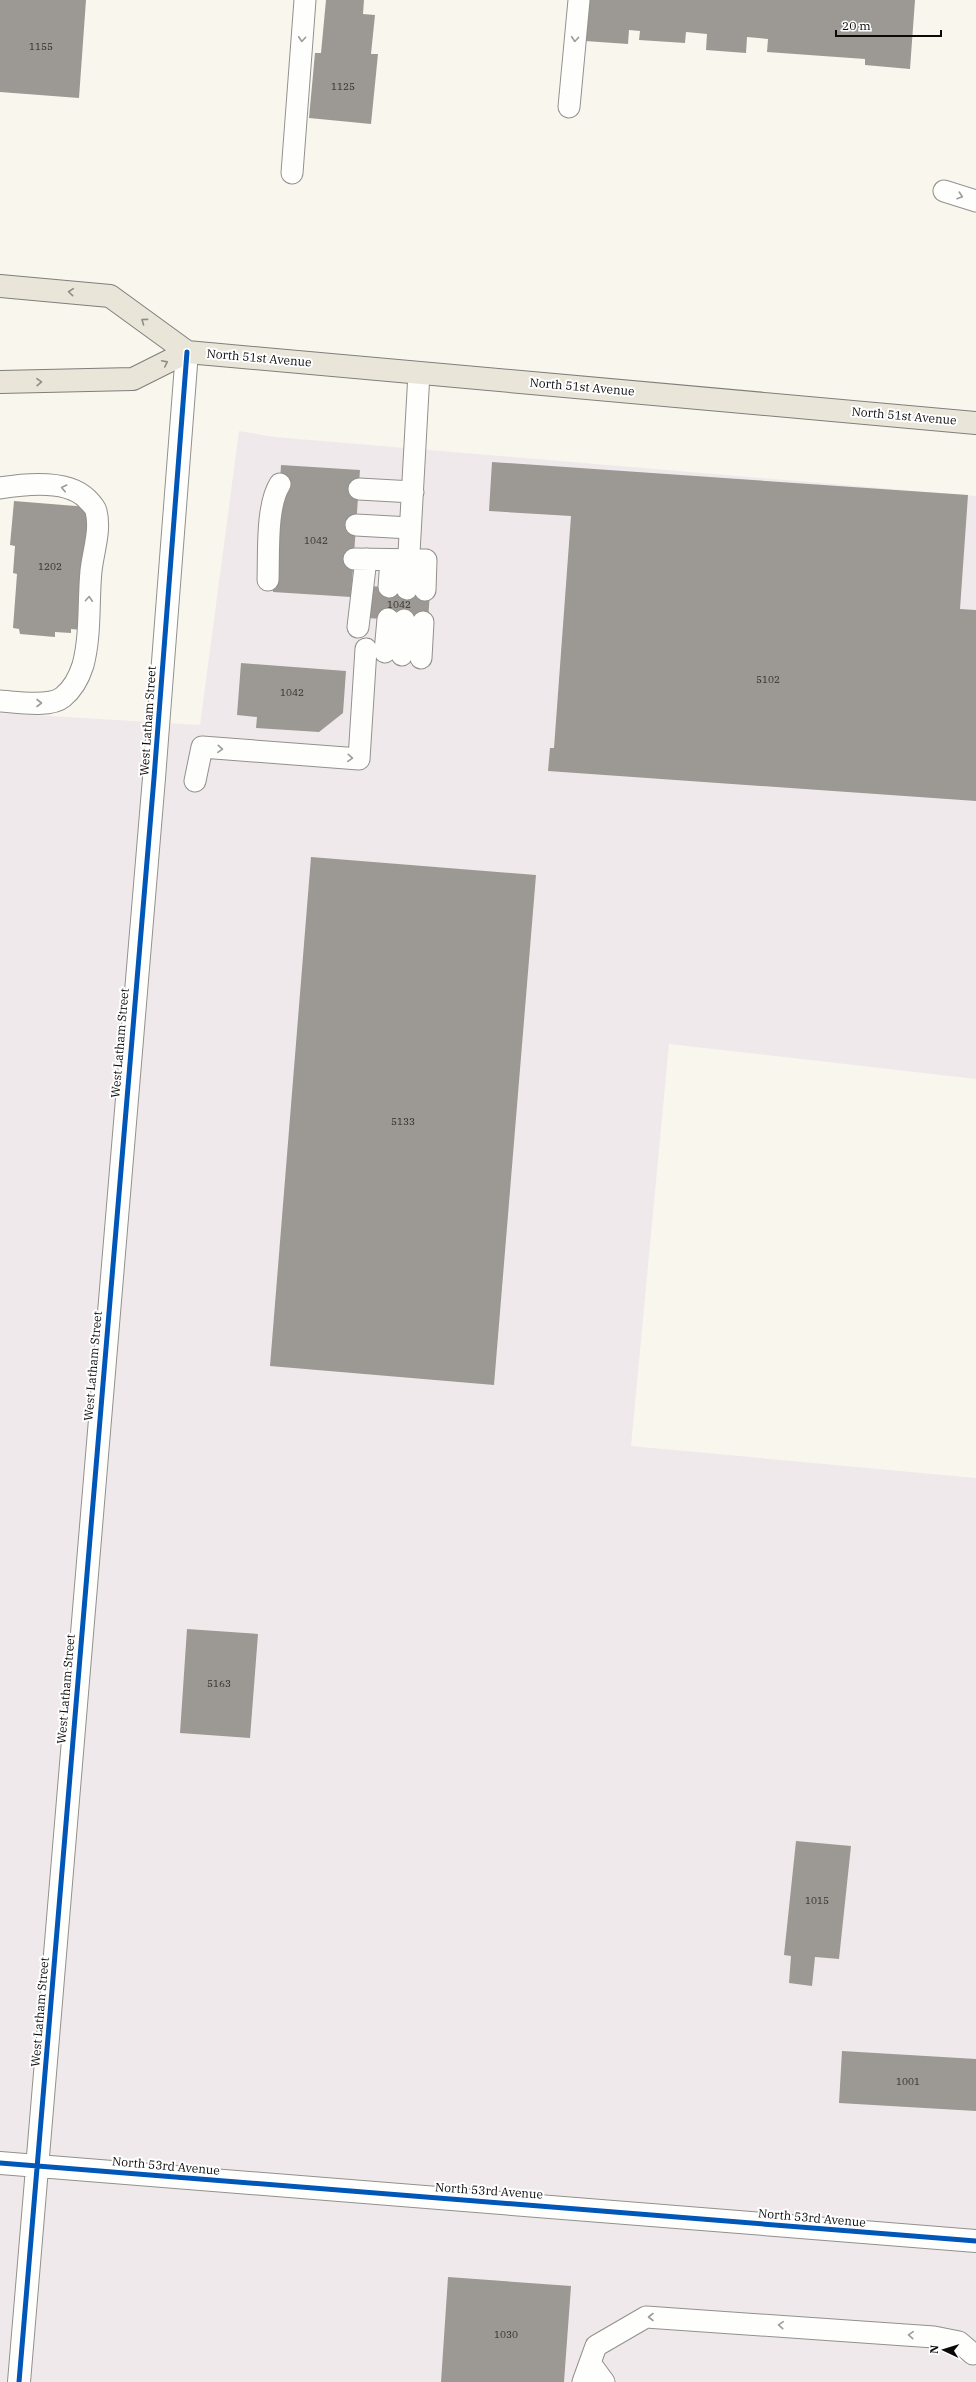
<svg xmlns="http://www.w3.org/2000/svg" width="976" height="2382" font-family="'IBM Plex Serif',serif">
<style>
.industrial{fill:#f0e9eb}
.building{fill:#9c9994}
.lines{fill:none;stroke-linecap:round;stroke-linejoin:round}
.service-casing{stroke:#92908d;stroke-width:23}
.minor-casing{stroke:#92908d;stroke-width:24}
.primary-casing{stroke:#7f7e7a;stroke-width:24}
.service{stroke:#fefefc;stroke-width:21}
.minor{stroke:#fefefc;stroke-width:22}
.primary{stroke:#e9e5d9;stroke-width:22}
.cycleway-casing{stroke:#fff;stroke-width:8}
.cycleway{stroke:#0057b8;stroke-width:5}
.oneway{stroke:#9c9c9b}
.oneway2{stroke:#908d86}
.labels{text-anchor:middle;stroke-width:4;stroke-linejoin:round;paint-order:stroke}
.number-label{font-size:10px;fill:#2e2e2c}
.street-label{font-size:12px;fill:#0a0a0a;stroke:#fff}
</style>
<rect width="100%" height="100%" fill="#f9f6ee"/>
<path class="industrial" d="M 239,431 L 275,437 L 976,496 L 976,1079 L 669,1044 L 631,1446 L 976,1478 L 976,2382 L 0,2382 L 0,713 L 200,725 Z"/>
<path class="building" d="M 0,0 L 86,0 L 79,98 L 0,92 Z
M 326,0 L 364,0 L 363,14 L 375,15 L 371,54 L 378,54 L 371,124 L 309,118 L 315,53 L 321,53 Z
M 588,0 L 915,0 L 910,69 L 865,65 L 865,59 L 767,52 L 768,39 L 747,37 L 746,53 L 706,50 L 707,34 L 686,32 L 685,43 L 639,40 L 640,31 L 629,30 L 628,44 L 585,41 Z
M 492,462 L 968,495 L 960,609 L 976,610 L 976,801 L 548,771 L 550,748 L 554,748 L 571,516 L 489,511 Z
M 281,465 L 360,470 L 351,597 L 273,592 Z
M 14,501 L 88,507 L 82,630 L 71,629 L 71,633 L 55,632 L 55,637 L 20,634 L 19,629 L 13,628 L 17,574 L 13,573 L 15,546 L 10,545 Z
M 369,586 L 430,590 L 428,622 L 367,618 Z
M 241,663 L 346,671 L 343,713 L 319,732 L 256,728 L 257,717 L 237,715 Z
M 311,857 L 536,875 L 494,1385 L 270,1366 Z
M 187,1629 L 258,1634 L 250,1738 L 180,1733 Z
M 796,1841 L 851,1846 L 839,1959 L 815,1957 L 812,1986 L 789,1983 L 791,1956 L 784,1955 Z
M 842,2051 L 976,2059 L 976,2111 L 839,2103 Z
M 448,2277 L 571,2286 L 564,2382 L 441,2382 Z"/>
<g class="lines">
<g class="service-casing">
<path id="service" d="M 569,107 L 579,0
M 292,173 L 305,0
M 944,191 L 976,201
M 0,488 C 24,484 68,479 87,499 C 90,502 95,507 96,511 C 101,530 93,552 91,571 C 88,602 91,635 83,665 C 79,678 74,688 63,697 C 50,708 16,702 0,701
M 359,489 L 413,492
M 356,525 L 410,528
M 354,559 L 426,560 L 425,590
M 268,580 C 269,554 266,506 280,484
M 389,587 L 391,560
M 407,589 L 419,373
M 358,627 L 366,559
M 385,652 L 388,619
M 402,655 L 404,620
M 421,658 L 423,622
M 195,781 L 202,747 L 359,759 L 366,649
M 590,2363 L 604,2382
M 583,2382 L 596,2346 L 646,2317 L 934,2337 L 959,2342 L 973,2354"/>
</g>
<g class="minor-casing">
<path id="minor" d="M 0,2163 L 976,2241
M 19,2382 L 154,778 L 187,352"/>
</g>
<g class="primary-casing">
<path id="primary" d="M 0,286 L 110,296 L 187,352 L 976,423
M 0,382 L 133,379 L 187,352"/>
</g>
<use href="#service" class="service"/>
<use href="#minor" class="minor"/>
<use href="#primary" class="primary"/>
<g class="cycleway-casing">
<path id="cycleway" d="M 0,2163 L 976,2241
M 19,2382 L 154,778 L 187,352"/>
</g>
<use href="#cycleway" class="cycleway"/>
</g>
<defs><path id="oneway-chevron" d="M-2-3.5L2.5 0L-2 3.5" fill="none" stroke-width="1.6" stroke-linecap="round" stroke-linejoin="round"/></defs>
<g class="oneway">
<use href="#oneway-chevron" transform="translate(302 39) rotate(94)"/>
<use href="#oneway-chevron" transform="translate(575 39) rotate(95)"/>
<use href="#oneway-chevron" transform="translate(960 196) rotate(18)"/>
<use href="#oneway-chevron" transform="translate(64 488) rotate(-167)"/>
<use href="#oneway-chevron" transform="translate(89 599) rotate(-86)"/>
<use href="#oneway-chevron" transform="translate(39 703)"/>
<use href="#oneway-chevron" transform="translate(220 749) rotate(4)"/>
<use href="#oneway-chevron" transform="translate(350 758) rotate(4)"/>
<use href="#oneway-chevron" transform="translate(651 2317) rotate(180)"/>
<use href="#oneway-chevron" transform="translate(781 2325) rotate(-176)"/>
<use href="#oneway-chevron" transform="translate(911 2335) rotate(-176)"/>
</g>
<g class="oneway2">
<use href="#oneway-chevron" transform="translate(71 292) rotate(-175)"/>
<use href="#oneway-chevron" transform="translate(144 321) rotate(-144)"/>
<use href="#oneway-chevron" transform="translate(165 363) rotate(-26)"/>
<use href="#oneway-chevron" transform="translate(39 382) rotate(-2)"/>
</g>
<g class="labels">
<g class="number-label">
<text x="41" y="50">1155</text>
<text x="343" y="90">1125</text>
<text x="316" y="544">1042</text>
<text x="50" y="570">1202</text>
<text x="399" y="608">1042</text>
<text x="768" y="683">5102</text>
<text x="292" y="696">1042</text>
<text x="403" y="1125">5133</text>
<text x="219" y="1687">5163</text>
<text x="817" y="1904">1015</text>
<text x="908" y="2085">1001</text>
<text x="506" y="2338">1030</text>
</g>
<g class="street-label">
<text transform="translate(259 358) rotate(5)" y="4">North 51st Avenue</text>
<text transform="translate(582 387) rotate(5)" y="4">North 51st Avenue</text>
<text transform="translate(904 416) rotate(5)" y="4">North 51st Avenue</text>
<text transform="translate(148 721) rotate(-86)" y="4">West Latham Street</text>
<text transform="translate(120 1043) rotate(-85)" y="4">West Latham Street</text>
<text transform="translate(93 1366) rotate(-85)" y="4">West Latham Street</text>
<text transform="translate(66 1689) rotate(-85)" y="4">West Latham Street</text>
<text transform="translate(40 2012) rotate(-85)" y="4">West Latham Street</text>
<text transform="translate(166 2166) rotate(5)" y="4">North 53rd Avenue</text>
<text transform="translate(489 2191) rotate(4)" y="4">North 53rd Avenue</text>
<text transform="translate(812 2218) rotate(5)" y="4">North 53rd Avenue</text>
</g>
</g>
<g transform="translate(944 2350) rotate(274)" stroke="#ffffff" stroke-width="3" paint-order="stroke">
<path d="M0-3L7 15L0 10L-7 15Z" fill="#0a0a0a"/>
<text y="-6" font-size="11" font-weight="bold" text-anchor="middle" fill="#0a0a0a">N</text>
</g>
<path d="M836 30v6h105v-6" fill="none" stroke="#0a0a0a" stroke-width="2"/>
<text x="842" y="30" font-size="12" fill="#0a0a0a" stroke="#ffffff" stroke-width="3" paint-order="stroke">20 m</text>
</svg>
